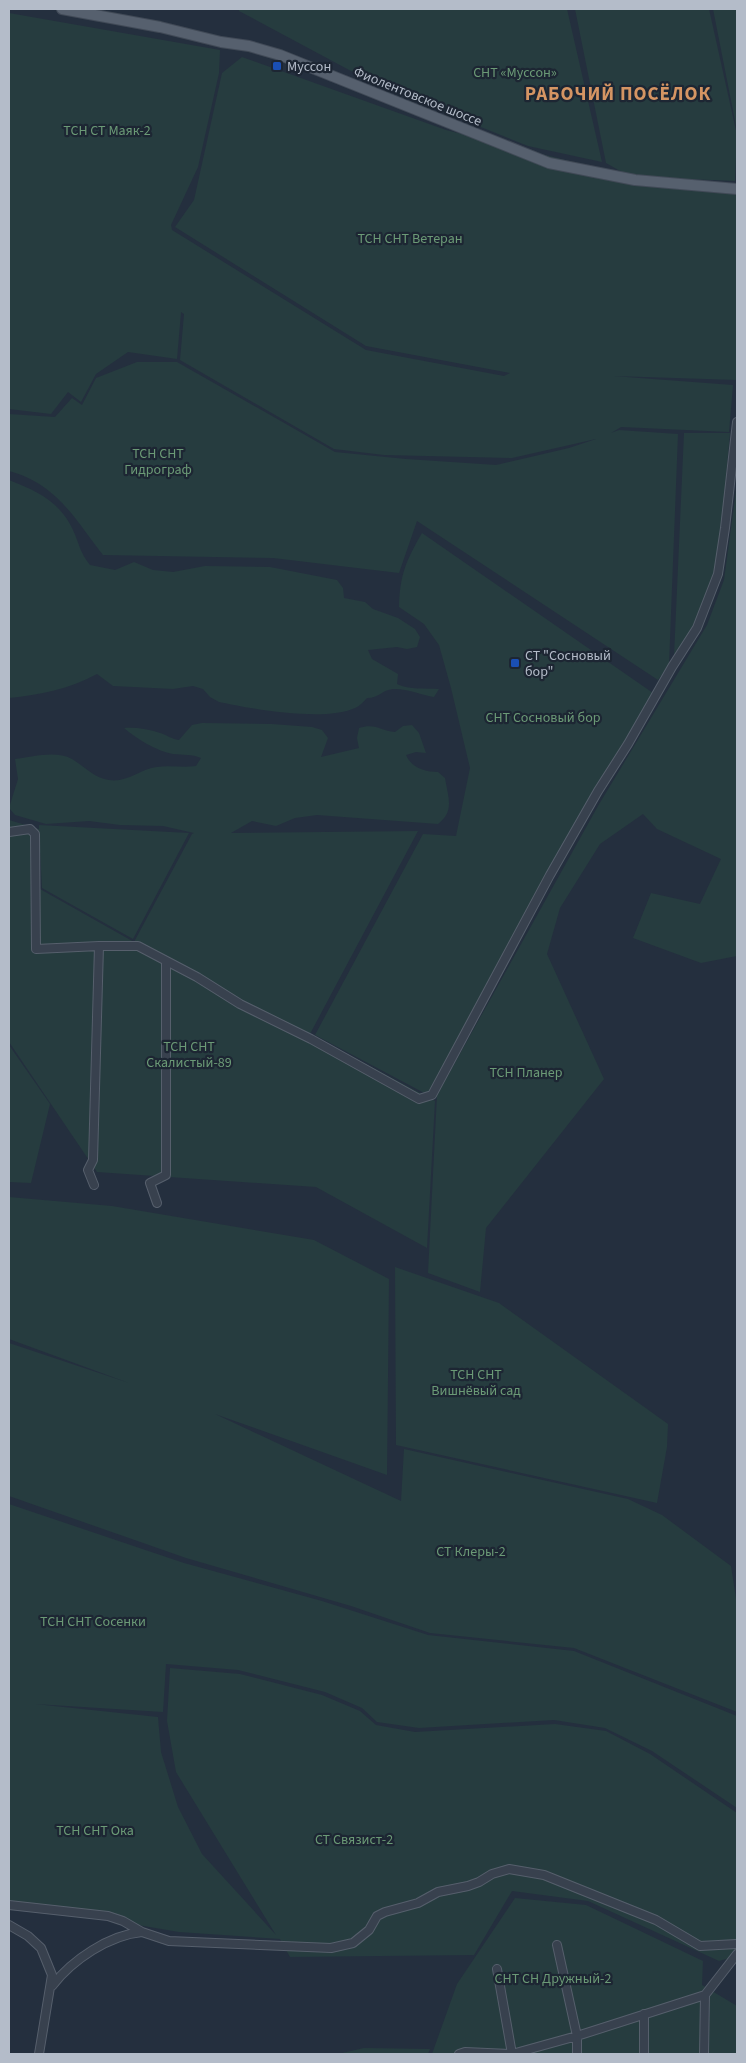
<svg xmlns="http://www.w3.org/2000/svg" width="746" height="2063" font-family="'Source Sans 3',sans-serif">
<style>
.green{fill:#263c3f}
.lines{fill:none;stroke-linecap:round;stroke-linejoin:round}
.minor-casing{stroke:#565f6c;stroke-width:10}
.major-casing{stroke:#414a57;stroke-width:12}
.minor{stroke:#38414e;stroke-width:8}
.major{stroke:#56606e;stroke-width:10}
.transit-dot{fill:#1a4fb4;stroke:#1d2633;stroke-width:2}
.labels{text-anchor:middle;stroke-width:4.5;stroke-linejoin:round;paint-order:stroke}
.poi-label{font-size:14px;fill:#b4bcc9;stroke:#1d2633;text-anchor:start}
.park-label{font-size:14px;fill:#6b9a76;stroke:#1d2633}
.street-label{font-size:14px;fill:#b4bcc9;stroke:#1d2633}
.district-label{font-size:19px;font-weight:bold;letter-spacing:1px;fill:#d59563;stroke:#1d2633}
</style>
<rect width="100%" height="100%" fill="#242f3e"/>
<path class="green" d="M 239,9 L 567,9 L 602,162 L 528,146 L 379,86 L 239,11 Z
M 575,9 L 709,9 L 737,135 L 735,181 L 640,177 L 737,185 L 737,380 L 613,376 L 733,385 L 729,432 L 621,427 L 611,433 L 619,430 L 678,434 L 669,665 L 658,680 L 417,521 L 399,573 L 273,558 L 103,555 C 74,518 57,484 9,471 L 9,414 L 55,417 L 72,398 L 82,405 L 96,378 L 137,362 L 177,362 L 335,452 L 406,459 L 496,465 L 569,448 L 596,439 L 512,458 L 384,455 L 334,449 L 180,360 L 184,314 L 181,312 L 177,359 L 128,352 L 96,374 L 81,402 L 68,392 L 51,414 L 9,409 L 9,13 L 220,50 L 219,73 L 198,167 L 171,225 L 172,230 L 366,350 L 504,376 L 510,373 L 366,346 L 175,227 L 194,200 L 222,73 L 242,57 L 446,130 L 629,176 L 606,163 Z
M 713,9 L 737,9 L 737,131 Z
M 684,433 L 730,433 L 722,521 L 714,574 L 700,612 L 677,655 L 674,656 Z
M 9,480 C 36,491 59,500 73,530 C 79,543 80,553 90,565 L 115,570 L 134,562 L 153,570 L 173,572 L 205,566 L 270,567 L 337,580 L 343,588 L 344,598 L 365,602 L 373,609 L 398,618 L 415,629 L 420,637 L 417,647 L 407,649 L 397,647 L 368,650 L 372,659 L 398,674 L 397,684 C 410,690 425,688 439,689 L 434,697 C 422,695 405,688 393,689 C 382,690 379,698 367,698 C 363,702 360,706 355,708 C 324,722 252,709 219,702 L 210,697 L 203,689 L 193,686 L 173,689 L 113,686 L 97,674 C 69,689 40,695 9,698 Z
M 736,491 L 737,956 L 701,963 L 633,938 L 651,893 L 700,904 L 721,859 L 657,829 L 643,814 L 600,844 L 560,908 L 547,954 L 604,1079 L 486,1228 L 480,1292 L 428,1273 L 437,1095 L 598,806 L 707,625 L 724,580 Z
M 422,533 L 653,693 L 553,862 L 428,1095 L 315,1035 L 423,834 L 456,836 L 470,768 L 451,688 L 439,645 L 424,624 L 399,607 C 400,574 406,561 422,533 Z
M 202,723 L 272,724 L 312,727 L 322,730 L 328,738 L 321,757 L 359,748 L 357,738 L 359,728 C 376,723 380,731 395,732 L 403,726 L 412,725 L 419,733 L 426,753 L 416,752 L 406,755 C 411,767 424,772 438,772 L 445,778 C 448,797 455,811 438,824 L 317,815 L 295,818 L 276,826 L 252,821 L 231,833 L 418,831 L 310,1034 L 435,1101 L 427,1248 L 316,1187 L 97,1172 L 9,1042 L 9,820 L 39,829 L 39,825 L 189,833 L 133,939 L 42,888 L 39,833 L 40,889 L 134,942 L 192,834 L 194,833 L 163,826 L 120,825 L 89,821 L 46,824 L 15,815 L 9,808 L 18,779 L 15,759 C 33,757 55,750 72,759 C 84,766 94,778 109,780 C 127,783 140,769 157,767 C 170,765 183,768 196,766 L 201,758 C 192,754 183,755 173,754 C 156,751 137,739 124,728 C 135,727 149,729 160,733 C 167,735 171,739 179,740 L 192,725 Z
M 9,1045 L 50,1104 L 31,1183 L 9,1182 Z
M 9,1197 L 112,1206 L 314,1240 L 389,1279 L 387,1475 L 215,1414 L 401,1501 L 404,1449 L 628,1499 L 662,1515 L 731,1566 L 737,1605 L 737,1712 L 574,1648 L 430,1633 L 351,1606 L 186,1558 L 9,1496 L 9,1343 L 129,1383 L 9,1339 Z
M 395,1267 L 499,1303 L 668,1424 L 667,1447 L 657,1503 L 396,1445 Z
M 9,1504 L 184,1563 L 322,1601 L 428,1635 L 574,1651 L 737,1716 L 737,1808 L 652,1751 L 605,1728 L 554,1720 L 419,1728 L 377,1722 L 362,1708 L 325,1692 L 238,1670 L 166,1664 L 163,1712 L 35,1704 L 158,1717 L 161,1752 L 178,1807 L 202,1854 L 276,1935 L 176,1772 L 167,1721 L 170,1668 L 240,1674 L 322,1695 L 360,1711 L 376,1725 L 415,1732 L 555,1724 L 606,1731 L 650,1754 L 737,1813 L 737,1956 L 719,1961 L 588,1901 L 512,1891 L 474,1955 L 290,1957 L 280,1939 L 179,1932 L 9,1903 Z
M 515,1898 L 586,1905 L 703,1961 L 702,1985 L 737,2006 L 737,2054 L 432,2054 L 457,1984 Z
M 364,2048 L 430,2049 L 428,2054 L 338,2054 Z"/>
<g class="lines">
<g class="minor-casing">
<path id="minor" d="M 9,832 L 30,829 L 35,834 L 36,949 L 99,946 L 138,946 L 197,977 L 240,1004 L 311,1039 L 419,1099 L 432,1095 L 550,875 L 598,791 L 628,744 L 672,667 L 697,628 L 718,574 L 725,528 L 737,422
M 94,1185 L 88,1170 L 93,1160 L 99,946
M 157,1203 L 150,1183 L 166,1175 L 166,961
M 9,1905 L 108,1916 L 123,1921 L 142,1932 L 169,1941 L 331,1948 L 353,1943 L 369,1930 L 377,1916 L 385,1912 L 418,1903 L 438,1892 L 468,1886 L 479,1882 L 492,1874 L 509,1869 L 544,1875 L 656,1920 L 700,1946 L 737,1944
M 9,1925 L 28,1936 L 41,1948 L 52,1975 L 39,2054
M 557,1945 L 577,2036 L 577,2054
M 497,1969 L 512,2054
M 52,1986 C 72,1960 109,1935 142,1932
M 644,2014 L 644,2054
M 459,2054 L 465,2052 L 510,2054
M 512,2054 L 577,2036 L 705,1995
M 704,2054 L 705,1995 L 737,1954"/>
</g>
<g class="major-casing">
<path id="major" d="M 62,9 L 160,27 L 221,42 L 249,46 L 280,55 L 549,163 L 635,180 L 737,189"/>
</g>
<use href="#minor" class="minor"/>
<use href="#major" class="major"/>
</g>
<g class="transit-dot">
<rect x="272" y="61" width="10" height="10" rx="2.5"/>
<rect x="510" y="658" width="10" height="10" rx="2.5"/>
</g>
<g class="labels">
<g class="poi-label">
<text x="287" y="71">Муссон</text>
<text x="525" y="660">СТ "Сосновый<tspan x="525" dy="16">бор"</tspan></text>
</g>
<g class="park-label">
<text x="515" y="77">СНТ «Муссон»</text>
<text x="107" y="135">ТСН СТ Маяк-2</text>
<text x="410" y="243">ТСН СНТ Ветеран</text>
<text x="158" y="458">ТСН СНТ<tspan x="158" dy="16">Гидрограф</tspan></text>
<text x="543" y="722">СНТ Сосновый бор</text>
<text x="189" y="1051">ТСН СНТ<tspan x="189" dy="16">Скалистый-89</tspan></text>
<text x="526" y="1077">ТСН Планер</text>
<text x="476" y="1379">ТСН СНТ<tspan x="476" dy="16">Вишнёвый сад</tspan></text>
<text x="471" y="1556">СТ Клеры-2</text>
<text x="93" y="1626">ТСН СНТ Сосенки</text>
<text x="95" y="1835">ТСН СНТ Ока</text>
<text x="354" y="1844">СТ Связист-2</text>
<text x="553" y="1983">СНТ СН Дружный-2</text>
</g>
<g class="street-label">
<text transform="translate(418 96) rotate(22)" y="5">Фиолентовское шоссе</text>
</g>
<g class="district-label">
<text x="618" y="100">РАБОЧИЙ ПОСЁЛОК</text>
</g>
</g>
<rect width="746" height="2063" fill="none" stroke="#b4bcc9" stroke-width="20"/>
</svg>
